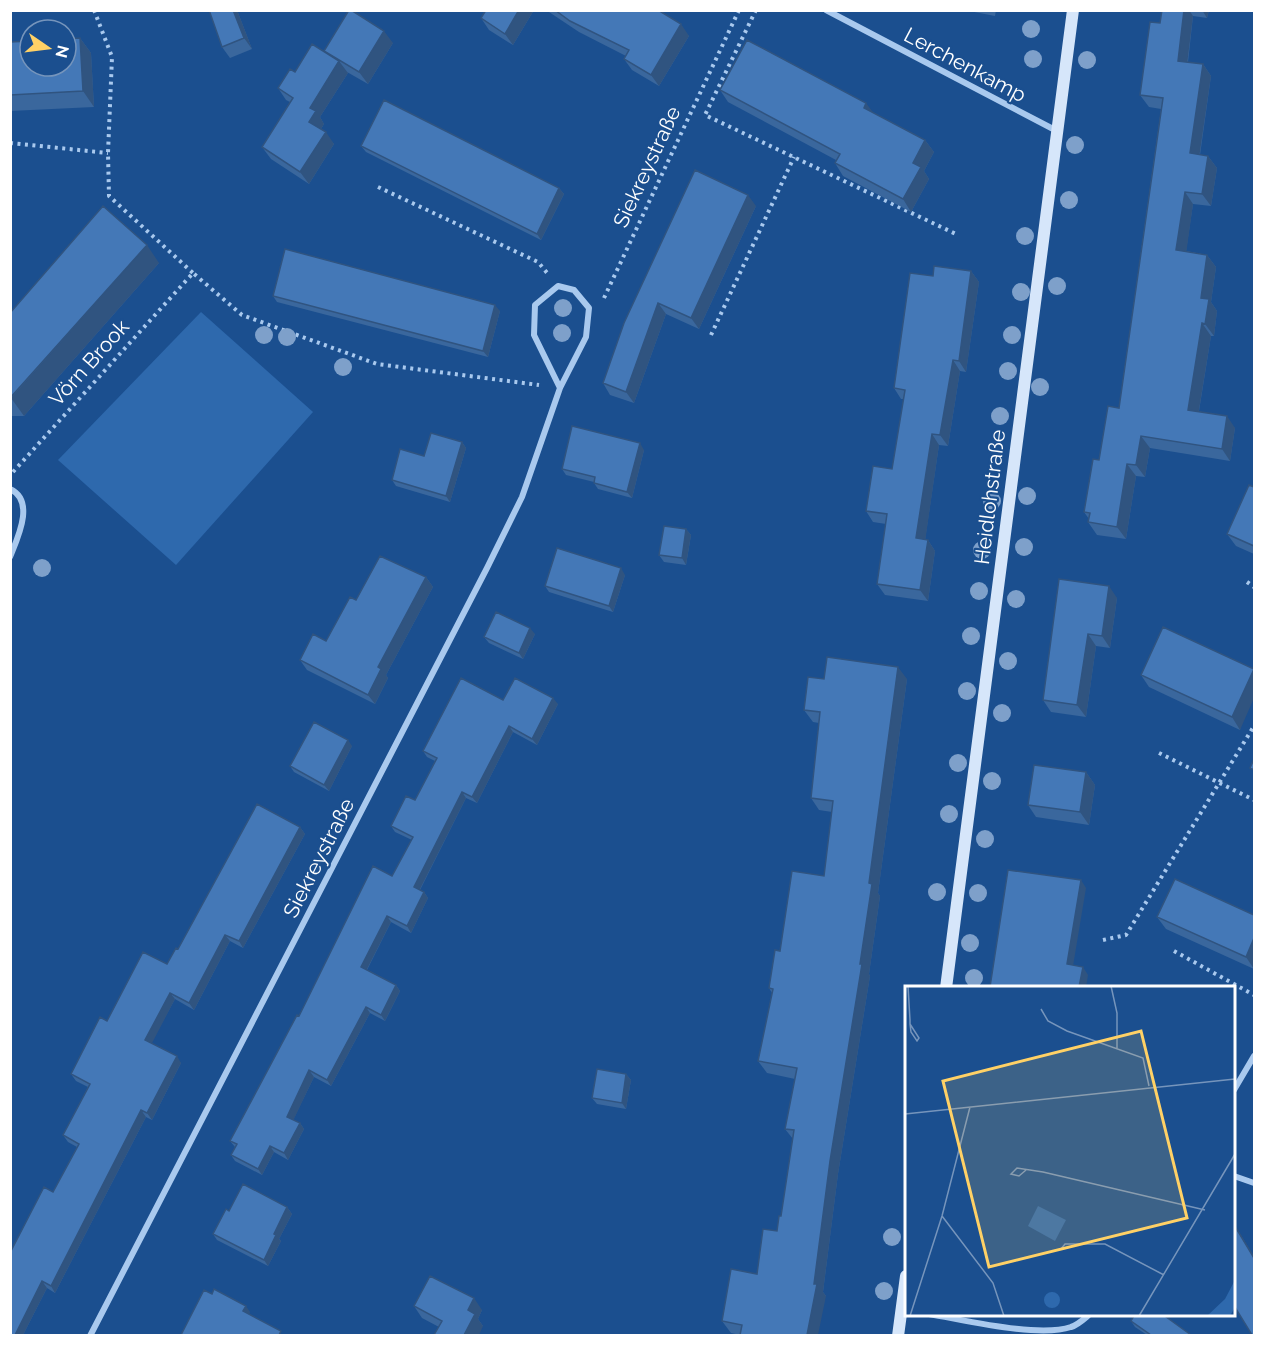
<svg xmlns="http://www.w3.org/2000/svg" width="1265" height="1346" font-family="Raleway,sans-serif">
<style>
.green{fill:#2e69ad}
.lines{fill:none;stroke-linecap:round;stroke-linejoin:round}
.path{stroke:#a9c9ee;stroke-width:4;stroke-dasharray:3 4.5;stroke-linecap:butt}
.street{stroke:#a9c9ee;stroke-width:6}
.secondary{stroke:#d6e6fa;stroke-width:12}
.tree{fill:#7ea0ca}
.wall{fill:#3a679d}
.shaded-wall{fill:#305480}
.building{fill:#4478b7;stroke:#305480;stroke-width:1.5}
.labels{text-anchor:middle;stroke-width:4.5;stroke-linejoin:round;paint-order:stroke}
.street-label{font-size:21px;fill:#fff;stroke:#1b4f8f}
.inset-road{fill:none;stroke:#7695bc;stroke-width:1.5}
.view{fill:#ffd166;fill-opacity:0.15;stroke:#ffd166;stroke-width:3}
.inset-edge{fill:none;stroke:#fff;stroke-width:3}
</style>
<rect width="100%" height="100%" fill="#1b4f8f"/>
<path class="green" d="M 201,312 L 313,412 L 176,565 L 58,460 Z"/>
<g class="lines">
<path class="path" d="M 94,10 L 112,57 L 108,153 L 109,196 L 193,273
M 756,10 L 705,115 L 958,235
M 10,143 L 108,153
M 378,187 L 538,262 L 548,274
M 604,298 L 739,10
M 711,335 L 794,157
M 13,472 L 193,273 L 242,315 L 377,364 L 539,385
M 1247,582 L 1254,587
M 1159,753 L 1254,800
M 1103,940 L 1126,935 L 1254,726
M 1174,951 L 1254,995"/>
<path class="street" d="M 826,10 L 1057,131
M 10,489 C 36,501 17,539 10,557
M 1234,1090 L 1254,1056
M 1234,1176 L 1254,1183
M 929,1314 C 965,1320 1038,1338 1071,1327 C 1078,1325 1084,1319 1090,1314
M 90,1336 L 487,568 L 522,497 L 560,388 L 586,337 L 589,308 L 574,290 L 558,286 L 535,305 L 534,335 L 560,388"/>
<path class="secondary" d="M 946,988 L 1073,10
M 898,1336 L 906,1276"/>
</g>
<g class="tree">
<circle cx="1031" cy="29" r="9"/>
<circle cx="1033" cy="59" r="9"/>
<circle cx="1087" cy="60" r="9"/>
<circle cx="1075" cy="145" r="9"/>
<circle cx="1069" cy="200" r="9"/>
<circle cx="1025" cy="236" r="9"/>
<circle cx="1057" cy="286" r="9"/>
<circle cx="1021" cy="292" r="9"/>
<circle cx="563" cy="308" r="9"/>
<circle cx="562" cy="333" r="9"/>
<circle cx="264" cy="335" r="9"/>
<circle cx="1012" cy="335" r="9"/>
<circle cx="287" cy="337" r="9"/>
<circle cx="343" cy="367" r="9"/>
<circle cx="1008" cy="371" r="9"/>
<circle cx="1040" cy="387" r="9"/>
<circle cx="1000" cy="416" r="9"/>
<circle cx="1027" cy="496" r="9"/>
<circle cx="992" cy="501" r="9"/>
<circle cx="1024" cy="547" r="9"/>
<circle cx="982" cy="550" r="9"/>
<circle cx="42" cy="568" r="9"/>
<circle cx="979" cy="591" r="9"/>
<circle cx="1016" cy="599" r="9"/>
<circle cx="971" cy="636" r="9"/>
<circle cx="1008" cy="661" r="9"/>
<circle cx="967" cy="691" r="9"/>
<circle cx="1002" cy="713" r="9"/>
<circle cx="958" cy="763" r="9"/>
<circle cx="992" cy="781" r="9"/>
<circle cx="949" cy="814" r="9"/>
<circle cx="985" cy="839" r="9"/>
<circle cx="937" cy="892" r="9"/>
<circle cx="978" cy="893" r="9"/>
<circle cx="970" cy="943" r="9"/>
<circle cx="974" cy="978" r="9"/>
<circle cx="892" cy="1237" r="9"/>
<circle cx="884" cy="1291" r="9"/>
</g>
<path class="wall" d="M 209,10 L 237,10 L 252,49 L 230,58 L 222,47 Z
M 486,10 L 534,10 L 513,45 L 489,30 L 481,18 Z
M 546,10 L 658,10 L 689,36 L 659,86 L 632,70 L 624,59 L 626,56 L 579,32 Z
M 964,10 L 996,10 L 995,16 Z
M 1162,10 L 1209,10 L 1207,18 L 1193,16 L 1188,62 L 1203,64 L 1211,76 L 1200,155 L 1208,156 L 1217,168 L 1211,206 L 1193,204 L 1186,251 L 1207,255 L 1216,267 L 1211,302 L 1217,311 L 1214,336 L 1211,336 L 1199,411 L 1235,428 L 1230,461 L 1150,448 L 1145,477 L 1136,476 L 1126,539 L 1097,535 L 1088,522 L 1089,519 L 1084,512 L 1099,460 L 1119,408 L 1161,109 L 1149,107 L 1140,95 L 1160,23 Z
M 80,38 L 91,53 L 94,107 L 10,111 L 10,42 Z
M 393,43 L 368,84 L 347,72 L 348,73 L 320,117 L 324,124 L 321,129 L 334,144 L 309,184 L 271,159 L 262,147 L 290,102 L 286,100 L 278,88 L 295,72 Z
M 720,90 L 872,112 L 925,140 L 934,152 L 924,171 L 929,179 L 911,212 L 843,176 L 835,163 L 836,160 L 728,102 Z
M 361,146 L 559,188 L 564,194 L 541,240 L 366,152 Z
M 756,206 L 699,329 L 666,314 L 634,403 L 610,395 L 603,383 L 624,323 Z
M 159,263 L 24,416 L 10,416 L 10,313 Z
M 971,271 L 979,282 L 966,372 L 960,371 L 948,446 L 939,445 L 925,540 L 928,540 L 935,551 L 928,601 L 885,595 L 877,584 L 886,524 L 873,522 L 866,511 L 892,469 L 904,399 L 901,399 L 894,388 L 933,276 Z
M 273,296 L 500,311 L 488,357 L 277,302 Z
M 462,442 L 466,448 L 450,502 L 396,486 L 392,480 L 424,456 Z
M 644,450 L 632,498 L 598,489 L 594,483 L 594,482 L 566,475 L 562,469 Z
M 1254,487 L 1254,554 L 1236,546 L 1227,534 Z
M 686,529 L 691,535 L 686,565 L 664,562 L 659,555 Z
M 625,575 L 613,612 L 549,592 L 545,586 Z
M 426,577 L 433,587 L 386,675 L 388,678 L 375,704 L 307,670 L 300,660 L 326,641 L 356,600 Z
M 1059,579 L 1117,598 L 1110,648 L 1096,646 L 1086,717 L 1051,712 L 1043,700 Z
M 535,634 L 523,659 L 489,643 L 484,637 Z
M 1254,669 L 1240,730 L 1149,687 L 1141,675 Z
M 824,679 L 907,679 L 878,893 L 880,896 L 869,974 L 870,976 L 838,1174 L 823,1292 L 826,1296 L 740,1335 L 731,1333 L 722,1321 L 757,1274 L 777,1231 L 781,1216 L 793,1139 L 785,1129 L 795,1079 L 767,1073 L 758,1061 L 772,993 L 769,988 L 780,951 L 824,876 L 832,812 L 819,810 L 811,798 L 819,723 L 813,722 L 804,710 Z
M 503,700 L 558,704 L 537,745 L 513,732 L 477,803 L 466,798 L 420,890 L 424,892 L 428,898 L 411,933 L 391,922 L 367,970 L 396,985 L 400,991 L 385,1021 L 370,1013 L 331,1086 L 314,1077 L 293,1120 L 300,1123 L 304,1129 L 288,1160 L 274,1152 L 262,1175 L 235,1161 L 231,1155 L 235,1147 L 230,1141 L 299,1016 L 392,876 L 412,840 L 395,832 L 391,826 L 415,800 L 435,761 L 427,757 L 423,751 Z
M 352,746 L 329,791 L 294,772 L 290,766 Z
M 1086,772 L 1095,785 L 1089,825 L 1036,817 L 1028,805 Z
M 300,827 L 305,834 L 243,948 L 230,941 L 194,1010 L 175,999 L 151,1043 L 181,1063 L 152,1120 L 146,1117 L 55,1293 L 47,1288 L 23,1335 L 10,1335 L 53,1192 L 77,1147 L 68,1142 L 63,1135 L 88,1087 L 76,1081 L 71,1074 L 107,1021 L 167,964 L 178,949 Z
M 1254,915 L 1254,969 L 1166,929 L 1157,917 Z
M 626,1074 L 631,1080 L 626,1109 L 597,1104 L 592,1098 Z
M 287,1207 L 292,1214 L 279,1239 L 281,1241 L 268,1266 L 217,1240 L 213,1234 L 229,1211 Z
M 414,1306 L 482,1310 L 478,1319 L 483,1326 L 439,1327 L 422,1318 Z
M 1131,1321 L 1191,1335 L 1147,1335 L 1135,1327 Z"/>
<path class="shaded-wall" d="M 233,10 L 237,10 L 252,49 L 244,38 Z
M 519,10 L 534,10 L 513,45 L 505,34 Z
M 1184,10 L 1189,10 L 1193,16 L 1186,73 L 1178,61 Z
M 1202,10 L 1209,10 L 1207,18 Z
M 681,24 L 689,36 L 659,86 L 651,75 Z
M 384,31 L 393,43 L 368,84 L 359,72 Z
M 80,38 L 91,53 L 94,107 L 83,91 Z
M 339,61 L 348,73 L 320,117 L 324,124 L 318,134 L 309,122 L 310,108 Z
M 1203,64 L 1211,76 L 1198,165 L 1190,153 Z
M 866,103 L 875,115 L 864,108 Z
M 326,132 L 334,144 L 309,184 L 300,172 Z
M 925,140 L 934,152 L 924,171 L 929,179 L 911,212 L 903,199 L 913,163 Z
M 1208,156 L 1217,168 L 1211,206 L 1202,194 Z
M 559,188 L 564,194 L 541,240 L 537,234 Z
M 1185,192 L 1193,204 L 1185,262 L 1176,250 Z
M 748,195 L 756,206 L 699,329 L 691,318 Z
M 147,245 L 159,263 L 24,416 L 11,398 Z
M 1207,255 L 1216,267 L 1211,302 L 1217,311 L 1214,336 L 1205,324 L 1201,298 Z
M 971,271 L 979,282 L 966,372 L 959,361 Z
M 658,303 L 666,314 L 634,403 L 626,392 Z
M 495,305 L 500,311 L 488,357 L 483,351 Z
M 1202,323 L 1211,336 L 1197,422 L 1188,410 Z
M 953,360 L 960,371 L 948,446 L 940,435 Z
M 1227,416 L 1235,428 L 1230,461 L 1222,449 Z
M 932,434 L 939,445 L 924,549 L 916,538 Z
M 1141,436 L 1150,448 L 1145,477 L 1136,465 Z
M 462,442 L 466,448 L 450,502 L 446,496 Z
M 640,443 L 644,450 L 632,498 L 627,492 Z
M 1127,464 L 1136,476 L 1126,539 L 1117,527 Z
M 686,529 L 691,535 L 686,565 L 682,558 Z
M 928,540 L 935,551 L 928,601 L 920,590 Z
M 621,568 L 625,575 L 613,612 L 609,606 Z
M 426,577 L 433,587 L 386,675 L 388,678 L 375,704 L 368,695 L 378,667 Z
M 1109,586 L 1117,598 L 1110,648 L 1102,636 Z
M 530,628 L 535,634 L 523,659 L 519,653 Z
M 1088,634 L 1096,646 L 1086,717 L 1077,705 Z
M 898,667 L 907,679 L 878,893 L 880,896 L 869,974 L 870,976 L 838,1174 L 823,1292 L 826,1296 L 818,1335 L 807,1335 L 830,1161 L 869,883 Z
M 1254,669 L 1254,698 L 1240,730 L 1232,717 Z
M 553,698 L 558,704 L 537,745 L 532,739 Z
M 509,726 L 513,732 L 477,803 L 472,797 Z
M 348,740 L 352,746 L 329,791 L 324,785 Z
M 1086,772 L 1095,785 L 1089,825 L 1080,812 Z
M 462,792 L 466,798 L 418,893 L 414,887 Z
M 300,827 L 305,834 L 243,948 L 239,941 Z
M 1081,880 L 1086,888 L 1072,972 L 1067,964 Z
M 424,892 L 428,898 L 411,933 L 407,926 Z
M 387,916 L 391,922 L 365,973 L 361,967 Z
M 225,935 L 230,941 L 194,1010 L 189,1003 Z
M 1254,938 L 1254,969 L 1246,957 Z
M 1083,967 L 1088,975 L 1086,987 L 1079,987 Z
M 396,985 L 400,991 L 385,1021 L 381,1015 Z
M 170,993 L 175,999 L 150,1047 L 145,1040 Z
M 366,1007 L 370,1013 L 331,1086 L 327,1080 Z
M 177,1056 L 181,1063 L 152,1120 L 147,1113 Z
M 309,1070 L 314,1077 L 292,1123 L 287,1117 Z
M 626,1074 L 631,1080 L 626,1109 L 622,1103 Z
M 141,1110 L 146,1117 L 55,1293 L 51,1286 Z
M 300,1123 L 304,1129 L 288,1160 L 284,1153 Z
M 270,1146 L 274,1152 L 262,1175 L 258,1169 Z
M 287,1207 L 292,1214 L 279,1239 L 281,1241 L 268,1266 L 264,1260 L 274,1234 Z
M 1233,1222 L 1254,1256 L 1254,1258 L 1233,1223 Z
M 42,1281 L 47,1288 L 23,1335 L 15,1335 Z
M 474,1298 L 482,1310 L 478,1319 L 483,1326 L 479,1335 L 464,1335 L 468,1310 Z
M 246,1306 L 250,1312 L 248,1318 L 243,1311 Z"/>
<path class="building" d="M 209,10 L 233,10 L 244,38 L 222,47 Z
M 349,10 L 351,10 L 384,31 L 359,72 L 324,51 Z
M 486,10 L 519,10 L 505,34 L 481,18 Z
M 555,10 L 658,10 L 681,24 L 651,75 L 624,59 L 629,50 L 570,21 Z
M 1162,10 L 1184,10 L 1178,61 L 1203,64 L 1190,153 L 1208,156 L 1202,194 L 1185,192 L 1176,250 L 1207,255 L 1201,298 L 1209,299 L 1205,324 L 1202,323 L 1188,410 L 1227,416 L 1222,449 L 1141,436 L 1136,465 L 1127,464 L 1117,527 L 1088,522 L 1090,513 L 1084,512 L 1093,459 L 1099,460 L 1108,406 L 1119,408 L 1163,98 L 1140,95 L 1150,22 L 1160,23 Z
M 80,38 L 83,91 L 10,95 L 10,42 L 30,41 L 30,66 L 66,66 L 66,39 Z
M 747,40 L 866,103 L 864,108 L 925,140 L 913,163 L 921,167 L 903,199 L 835,163 L 840,154 L 720,90 Z
M 312,44 L 339,61 L 310,108 L 316,111 L 309,122 L 326,132 L 300,172 L 262,147 L 293,98 L 278,88 L 290,69 L 295,72 Z
M 384,100 L 559,188 L 537,234 L 361,146 Z
M 695,170 L 748,195 L 691,318 L 658,303 L 626,392 L 603,383 L 624,323 Z
M 103,206 L 147,245 L 10,398 L 10,313 Z
M 285,249 L 495,305 L 483,351 L 273,296 Z
M 934,266 L 971,271 L 959,361 L 953,360 L 940,435 L 932,434 L 916,538 L 928,540 L 920,590 L 877,584 L 887,514 L 866,511 L 873,466 L 892,469 L 905,390 L 894,388 L 910,273 L 933,276 Z
M 572,426 L 640,443 L 627,492 L 594,483 L 595,477 L 562,469 Z
M 431,433 L 462,442 L 446,496 L 392,480 L 400,449 L 424,456 Z
M 1249,485 L 1254,487 L 1254,546 L 1227,534 Z
M 664,526 L 686,529 L 682,558 L 659,555 Z
M 557,548 L 621,568 L 609,606 L 545,586 Z
M 380,556 L 426,577 L 378,667 L 381,669 L 368,695 L 300,660 L 313,634 L 326,641 L 350,597 L 356,600 Z
M 1059,579 L 1109,586 L 1102,636 L 1088,634 L 1077,705 L 1043,700 Z
M 496,612 L 530,628 L 519,653 L 484,637 Z
M 1163,627 L 1254,669 L 1232,717 L 1141,675 Z
M 827,657 L 898,667 L 869,883 L 872,884 L 860,964 L 862,964 L 830,1161 L 814,1284 L 817,1284 L 807,1335 L 740,1335 L 742,1325 L 722,1321 L 731,1269 L 757,1274 L 763,1229 L 777,1231 L 779,1216 L 781,1216 L 794,1130 L 785,1129 L 797,1068 L 758,1061 L 773,989 L 769,988 L 775,950 L 780,951 L 792,871 L 824,876 L 833,801 L 811,798 L 820,712 L 804,710 L 808,677 L 824,679 Z
M 461,678 L 503,700 L 515,678 L 553,698 L 532,739 L 509,726 L 472,797 L 462,792 L 414,887 L 424,892 L 407,926 L 387,916 L 361,967 L 396,985 L 381,1015 L 366,1007 L 327,1080 L 309,1070 L 287,1117 L 300,1123 L 284,1153 L 270,1146 L 258,1169 L 231,1155 L 237,1144 L 230,1141 L 297,1015 L 299,1016 L 373,866 L 392,876 L 413,837 L 391,826 L 406,796 L 415,800 L 437,758 L 423,751 Z
M 314,722 L 348,740 L 324,785 L 290,766 Z
M 1254,759 L 1254,770 L 1250,768 Z
M 1034,765 L 1086,772 L 1080,812 L 1028,805 Z
M 257,804 L 300,827 L 239,941 L 225,935 L 189,1003 L 170,993 L 145,1040 L 177,1056 L 147,1113 L 141,1110 L 51,1286 L 42,1281 L 15,1335 L 10,1335 L 10,1253 L 44,1187 L 53,1192 L 79,1144 L 63,1135 L 90,1084 L 71,1074 L 100,1017 L 107,1021 L 143,952 L 167,964 L 176,948 L 178,949 Z
M 1008,870 L 1081,880 L 1067,964 L 1083,967 L 1079,987 L 990,987 Z
M 1175,879 L 1254,915 L 1254,938 L 1246,957 L 1157,917 Z
M 597,1069 L 626,1074 L 622,1103 L 592,1098 Z
M 243,1184 L 287,1207 L 274,1234 L 276,1235 L 264,1260 L 213,1234 L 226,1209 L 229,1211 Z
M 1233,1223 L 1254,1258 L 1254,1335 L 1252,1335 L 1233,1304 Z
M 430,1276 L 474,1298 L 468,1310 L 475,1314 L 464,1335 L 434,1335 L 442,1321 L 414,1306 Z
M 214,1289 L 246,1306 L 243,1311 L 281,1331 L 279,1335 L 181,1335 L 204,1290 L 212,1294 Z
M 1135,1314 L 1162,1314 L 1191,1335 L 1151,1335 L 1131,1321 Z"/>
<g class="labels">
<g class="street-label">
<text transform="translate(965 65) rotate(28)" y="7">Lerchenkamp</text>
<text transform="translate(647 167) rotate(-65)" y="7">Siekreystraße</text>
<text transform="translate(89 363) rotate(-48)" y="7">Vörn Brook</text>
<text transform="translate(990 497) rotate(-83)" y="7">Heidlohstraße</text>
<text transform="translate(319 858) rotate(-63)" y="7">Siekreystraße</text>
</g>
</g>
<g transform="translate(905 986)">
<rect width="330" height="330" fill="#1b4f8f"/>
<path d="M 133,220 L 161,234 L 150,255 L 123,240 ZM 330,294 L 330,321 L 325,330 L 302,330 L 320,313 ZM139 314a8 8 0 1 1 16 0a8 8 0 1 1-16 0Z" fill="#2e69ad"/>
<path class="inset-road" d="M 3,0 L 5,34 L 5,38 L 6,46 L 12,55 L 14,52 L 5,38M 206,0 L 212,27 L 212,63M 136,23 L 143,35 L 162,45 L 238,72 L 244,100M 0,128 L 330,93M 121,184 L 114,190 L 106,188 L 112,182 L 138,186 L 300,224M 37,230 L 88,297 L 99,330M 172,259 L 156,263 L 160,258 L 200,258 L 259,289M 5,330 L 37,230 L 65,121M 234,330 L 330,168"/>
<path class="view" d="M 236,45 L 282,232 L 84,281 L 38,95 Z"/>
<rect width="330" height="330" class="inset-edge"/>
</g>
<rect width="1265" height="1346" fill="none" stroke="#ffffff" stroke-width="24"/>
<g transform="translate(48 48) rotate(104)"><circle r="28" fill="#1b4f8f" stroke="#7695bc" stroke-width="1.5"/>
<path d="M0-4.5L10 22L0 15L-10 22Z" fill="#ffd166"/>
<text y="-9" font-size="16" font-weight="bold" text-anchor="middle" fill="#ffffff">N</text>
</g>
</svg>
